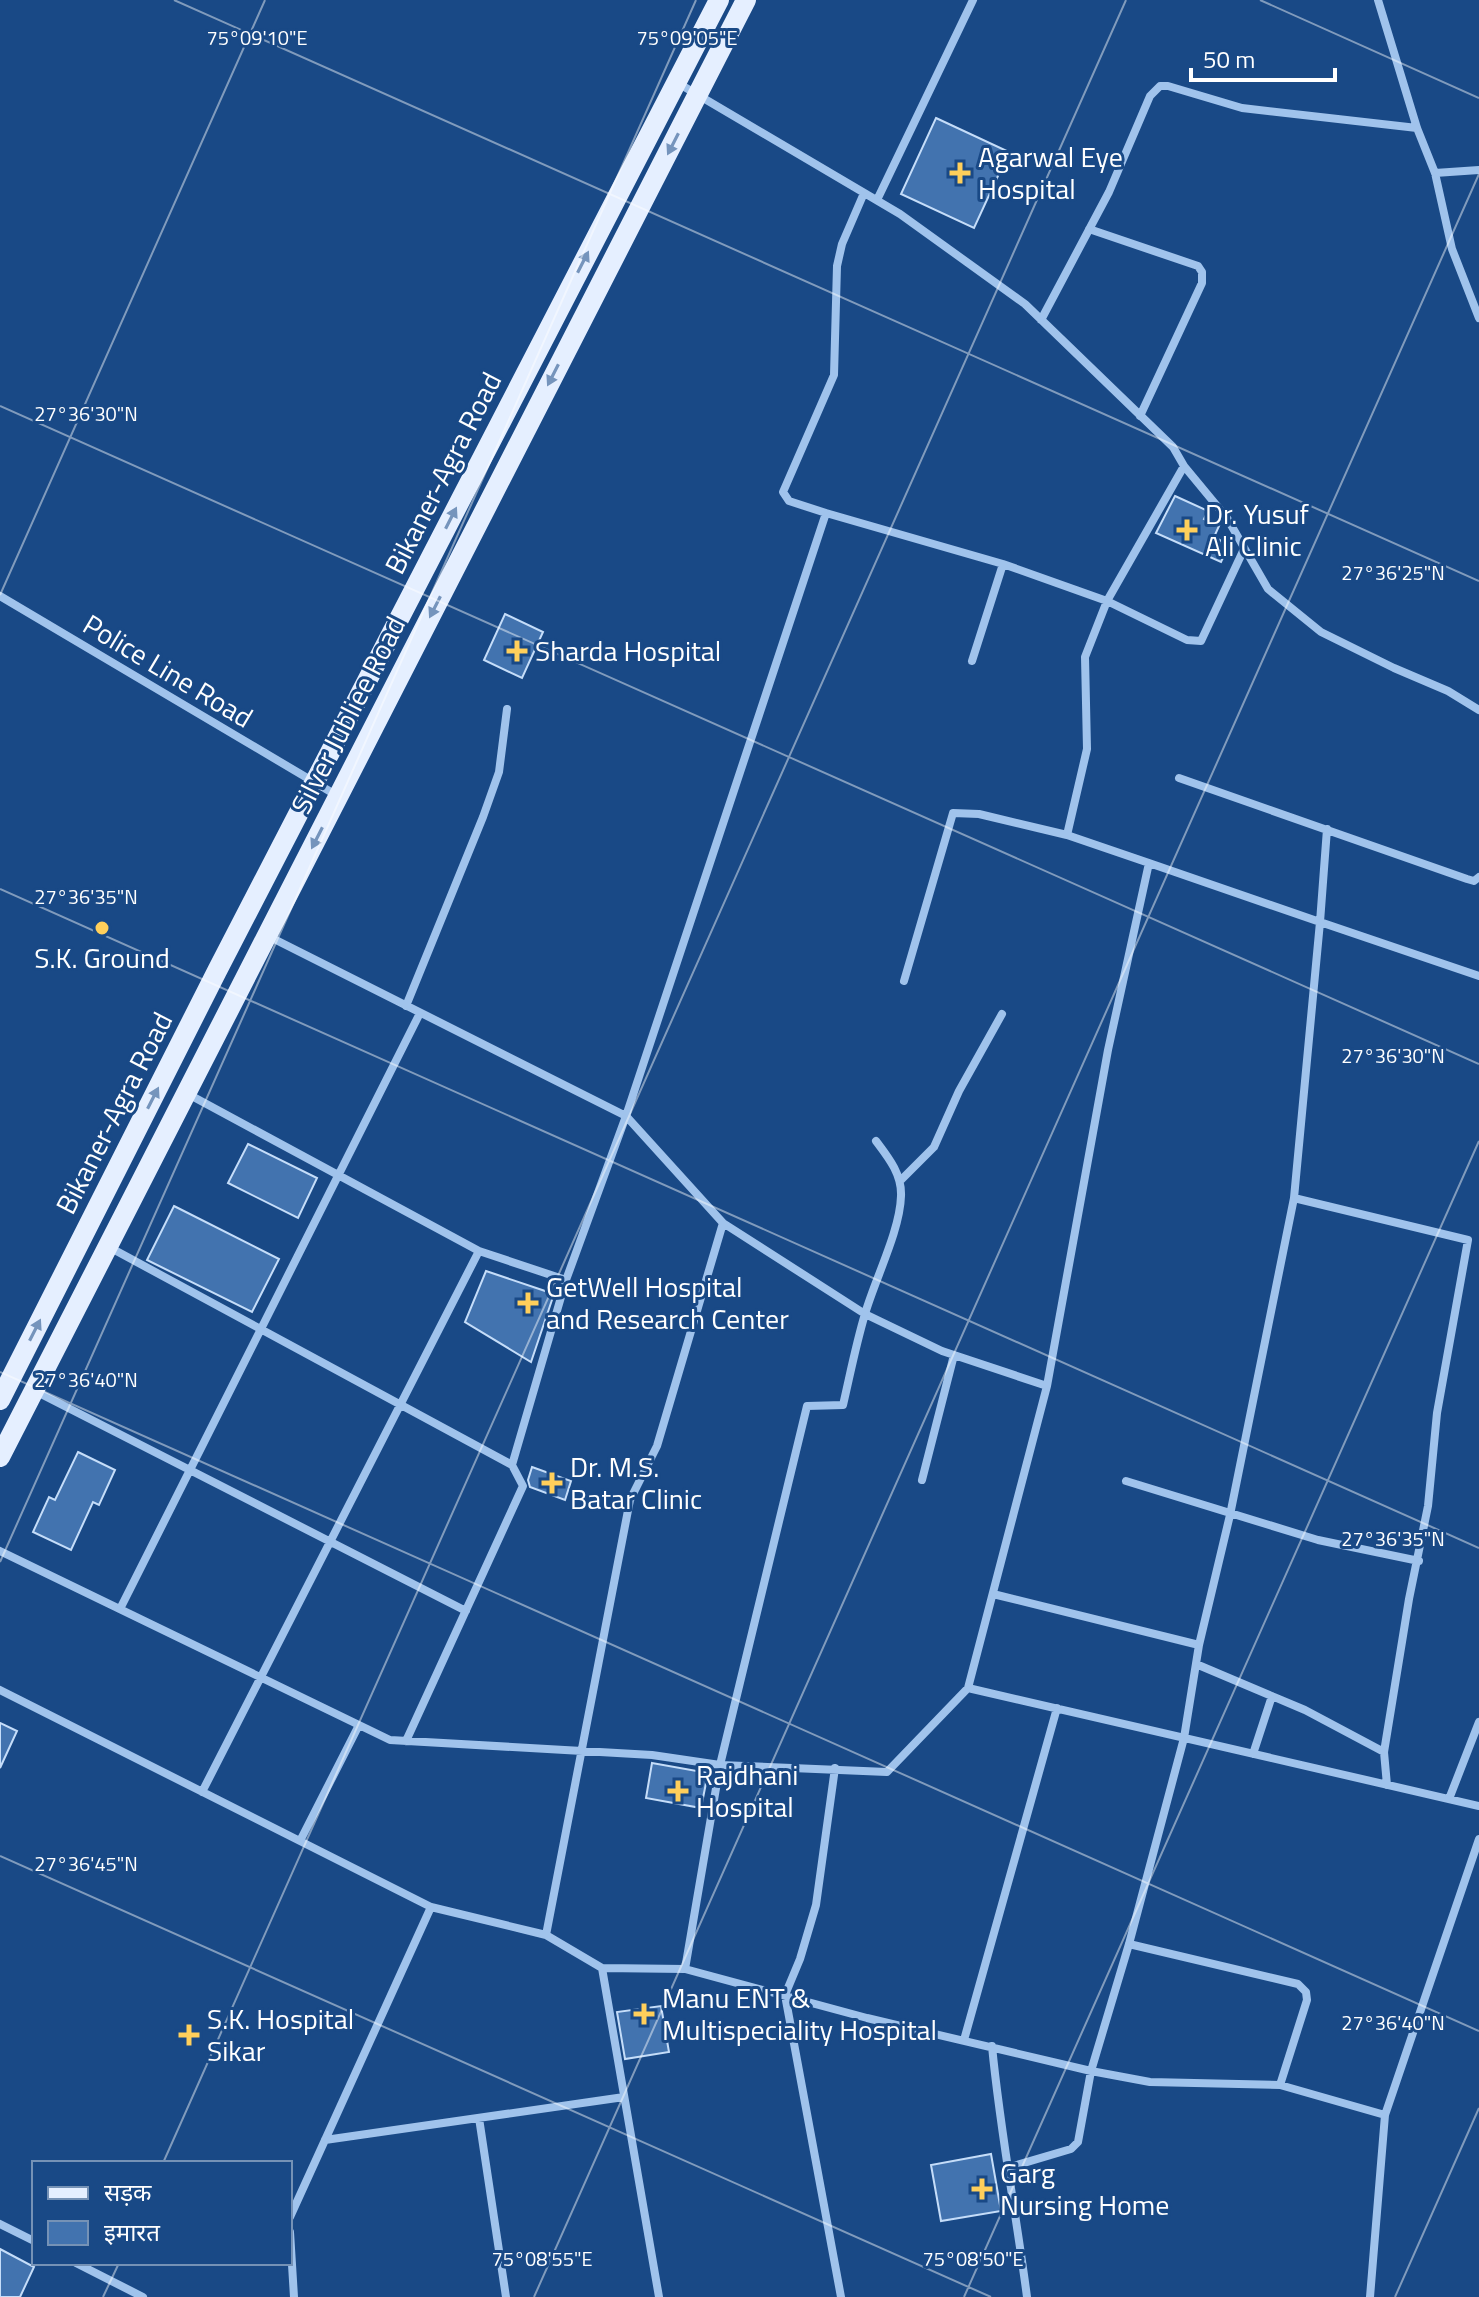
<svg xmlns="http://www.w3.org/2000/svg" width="1479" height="2297" font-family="'Titillium Web','Noto Sans Devanagari',sans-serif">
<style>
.building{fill:#4273af;stroke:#c5ddf9;stroke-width:2}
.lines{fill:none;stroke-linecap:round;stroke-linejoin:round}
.street{stroke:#a0c3ec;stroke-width:8}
.primary{stroke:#e5efff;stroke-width:20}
.oneway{fill:#7594bc}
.ticks{fill:none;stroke:#fff;stroke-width:2;stroke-opacity:0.45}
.poi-dot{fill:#ffcf5b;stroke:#194986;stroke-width:3}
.labels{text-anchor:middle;stroke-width:6;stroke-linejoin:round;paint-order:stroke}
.poi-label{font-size:28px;fill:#fff;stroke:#194986;text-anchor:start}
.street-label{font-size:28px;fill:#fff;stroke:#194986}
.ticks-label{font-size:20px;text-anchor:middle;fill:#fff;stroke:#194986;stroke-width:6;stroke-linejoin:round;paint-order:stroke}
</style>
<rect width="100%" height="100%" fill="#194986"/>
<path class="building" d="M 936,118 L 1009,152 L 974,228 L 901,194 Z
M 1175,496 L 1208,511 L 1204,519 L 1219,526 L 1214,537 L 1229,545 L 1221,562 L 1156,533 Z
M 505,614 L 543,632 L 522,678 L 484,660 Z
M 248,1144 L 317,1178 L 298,1218 L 228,1183 Z
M 174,1206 L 279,1259 L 252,1312 L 147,1260 Z
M 486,1271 L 554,1294 L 531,1362 L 465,1322 Z
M 78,1452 L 115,1470 L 99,1505 L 93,1502 L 71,1550 L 33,1532 L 49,1497 L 55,1500 Z
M 532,1467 L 571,1481 L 565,1500 L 530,1487 L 528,1480 Z
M 0,1723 L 17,1731 L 0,1768 Z
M 652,1763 L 708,1773 L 701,1808 L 646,1798 Z
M 661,2006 L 669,2052 L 625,2059 L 617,2012 Z
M 991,2154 L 1001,2211 L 941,2221 L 931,2165 Z
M 0,2249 L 34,2267 L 20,2297 L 0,2297 Z"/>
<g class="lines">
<path class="street" d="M 1378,0 L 1417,128 L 1435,173 L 1452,249 L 1479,318
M 676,82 L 900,214 L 1025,304 L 1173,447 L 1184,466 L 1107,601 L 1187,640 L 1201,641 L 1244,549
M 1435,173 L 1479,170
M 877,200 L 973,0
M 1089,229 L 1198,266 L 1202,272 L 1202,283 L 1140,416
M 1041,320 L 1109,192 L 1150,96 L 1160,86 L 1168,86 L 1242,108 L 1417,128
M 1184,466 L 1227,518 L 1268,589 L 1321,632 L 1394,668 L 1448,691 L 1479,710
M 826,513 L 789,501 L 783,492 L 834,375 L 837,266 L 842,244 L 864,193
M 0,596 L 336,795
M 972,661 L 1003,564
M 1179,778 L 1467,879 L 1474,881 L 1479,877
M 1327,829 L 1320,922 L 1479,976
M 904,981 L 953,813 L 979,814 L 1067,835
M 406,1006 L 483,817 L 499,772 L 507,709
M 188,1094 L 479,1251
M 900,1181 L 934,1147 L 959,1091 L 1002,1014
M 1294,1198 L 1468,1240 L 1437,1413 L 1428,1506 L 1409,1599 L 1384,1752 L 1387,1785
M 109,1247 L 512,1465 L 566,1280
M 1047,1386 L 1108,1050 L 1149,863 L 1320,922 L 1294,1198 L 1230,1515 L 1199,1645
M 35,1391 L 466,1611
M 922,1480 L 954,1355
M 1126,1481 L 1318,1540 L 1419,1561
M 0,1551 L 390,1740 L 652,1755 L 720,1765 L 887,1772 L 968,1688 L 1047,1386 L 942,1351 L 865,1314 L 723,1223 L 626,1116 L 268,936
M 993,1594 L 1199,1645 L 1184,1738 L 1129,1944 L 1091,2071 L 1078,2142 L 1071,2149 L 1010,2167
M 120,1609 L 420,1013
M 1196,1664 L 1305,1710 L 1384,1752
M 968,1688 L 1479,1806
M 0,1690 L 431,1907 L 546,1935 L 602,1968 L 685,1969 L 867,2018 L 1091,2071 L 1150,2082 L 1280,2085 L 1385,2115 L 1479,1839
M 406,1741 L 523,1486 L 512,1465
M 1253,1754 L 1272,1696
M 835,1768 L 816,1905 L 800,1959 L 785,1995 L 841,2297
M 202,1792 L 479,1251 L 566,1280 L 626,1116 L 826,513 L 1003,564 L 1107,601 L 1085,657 L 1087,749 L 1067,835 L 1149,863
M 1449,1799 L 1479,1722
M 300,1841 L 359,1725
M 546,1935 L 630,1500 L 657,1446 L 723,1223
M 1129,1944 L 1298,1984 L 1306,1992 L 1307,2000 L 1280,2085
M 602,1968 L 659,2297
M 685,1969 L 720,1765 L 807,1406 L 843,1405 C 850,1375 856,1344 865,1314 C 875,1279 900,1231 901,1196 C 902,1174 888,1157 876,1141
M 964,2040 L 1057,1708
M 992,2046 C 1000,2130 1016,2213 1027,2297
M 479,2118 L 506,2297
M 325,2140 L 624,2097
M 290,2217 L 431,1907
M 0,2224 L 34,2241
M 290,2232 L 294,2297
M 76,2263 L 143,2297
M 1370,2297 L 1385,2115"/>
<path class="primary" d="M 0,1400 L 217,971 L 719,0
M 0,1457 L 746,0"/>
</g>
<defs><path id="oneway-solid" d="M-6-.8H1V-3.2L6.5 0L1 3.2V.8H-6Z" transform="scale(2)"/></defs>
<g class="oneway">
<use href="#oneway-solid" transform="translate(673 144) rotate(117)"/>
<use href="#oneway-solid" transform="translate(583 262) rotate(-63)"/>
<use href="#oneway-solid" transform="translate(553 375) rotate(117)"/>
<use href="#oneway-solid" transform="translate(451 518) rotate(-63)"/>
<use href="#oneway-solid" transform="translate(435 607) rotate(117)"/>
<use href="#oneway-solid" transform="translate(317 838) rotate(117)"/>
<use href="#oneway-solid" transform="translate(153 1098) rotate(-63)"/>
<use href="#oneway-solid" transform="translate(35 1330) rotate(-63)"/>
</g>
<path class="ticks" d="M 174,0 L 1479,581M 1260,0 L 1479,98M 0,406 L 1479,1064M 0,595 L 265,0M 0,889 L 1479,1548M 0,1372 L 1479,2031M 0,1562 L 696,0M 0,1856 L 991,2297M 163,2163 L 1126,0M 103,2297 L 119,2263M 534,2297 L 1479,174M 964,2297 L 1479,1141M 1395,2297 L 1479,2108"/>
<g class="poi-dot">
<path d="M956 161h8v8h8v8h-8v8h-8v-8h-8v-8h8z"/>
<path d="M1183 518h8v8h8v8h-8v8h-8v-8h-8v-8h8z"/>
<path d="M513 639h8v8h8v8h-8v8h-8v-8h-8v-8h8z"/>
<circle cx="102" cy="928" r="8"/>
<path d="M524 1291h8v8h8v8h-8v8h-8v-8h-8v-8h8z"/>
<path d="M548 1471h8v8h8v8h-8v8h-8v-8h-8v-8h8z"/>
<path d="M674 1779h8v8h8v8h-8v8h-8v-8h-8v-8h8z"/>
<path d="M640 2002h8v8h8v8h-8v8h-8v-8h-8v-8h8z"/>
<path d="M185 2023h8v8h8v8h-8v8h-8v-8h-8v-8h8z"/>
<path d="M978 2177h8v8h8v8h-8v8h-8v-8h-8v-8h8z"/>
</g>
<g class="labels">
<g class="poi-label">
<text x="978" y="167">Agarwal Eye<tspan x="978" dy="32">Hospital</tspan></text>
<text x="1205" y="524">Dr. Yusuf<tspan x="1205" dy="32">Ali Clinic</tspan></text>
<text x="535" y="661">Sharda Hospital</text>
<text x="102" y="968" text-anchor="middle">S.K. Ground</text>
<text x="546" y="1297">GetWell Hospital<tspan x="546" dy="32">and Research Center</tspan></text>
<text x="570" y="1477">Dr. M.S.<tspan x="570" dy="32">Batar Clinic</tspan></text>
<text x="696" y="1785">Rajdhani<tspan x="696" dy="32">Hospital</tspan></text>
<text x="662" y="2008">Manu ENT &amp;<tspan x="662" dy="32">Multispeciality Hospital</tspan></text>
<text x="207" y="2029">S.K. Hospital<tspan x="207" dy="32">Sikar</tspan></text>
<text x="1000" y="2183">Garg<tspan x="1000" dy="32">Nursing Home</tspan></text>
</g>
<g class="street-label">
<text transform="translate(443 473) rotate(-63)" y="10">Bikaner-Agra Road</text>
<text transform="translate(168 671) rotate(31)" y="10">Police Line Road</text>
<text transform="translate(348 715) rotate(-63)" y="10">Silver Jubliee Road</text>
<text transform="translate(114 1113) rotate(-63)" y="10">Bikaner-Agra Road</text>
</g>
</g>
<g class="ticks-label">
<text x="257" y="45">75°09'10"E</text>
<text x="687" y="45">75°09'05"E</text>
<text x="86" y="421">27°36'30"N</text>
<text x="1393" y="580">27°36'25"N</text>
<text x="86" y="904">27°36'35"N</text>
<text x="1393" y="1063">27°36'30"N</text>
<text x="86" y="1387">27°36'40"N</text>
<text x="1393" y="1546">27°36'35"N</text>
<text x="86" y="1871">27°36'45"N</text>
<text x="1393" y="2030">27°36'40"N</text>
<text x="542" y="2266">75°08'55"E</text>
<text x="973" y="2266">75°08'50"E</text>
</g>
<rect x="32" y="2161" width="260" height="104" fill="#194986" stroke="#7592b6" stroke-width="2"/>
<rect x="48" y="2187" width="40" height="12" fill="#e5efff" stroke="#7592b6" stroke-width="2"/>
<text x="104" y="2201" font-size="24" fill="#ffffff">सड़क</text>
<rect x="48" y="2221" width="40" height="24" fill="#4273af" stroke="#7592b6" stroke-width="2"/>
<text x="104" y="2241" font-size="24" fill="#ffffff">इमारत</text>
<path d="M1191 68v12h144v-12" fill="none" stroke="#ffffff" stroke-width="4"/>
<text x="1203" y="68" font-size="24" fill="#ffffff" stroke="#194986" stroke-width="6" paint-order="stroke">50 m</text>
</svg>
